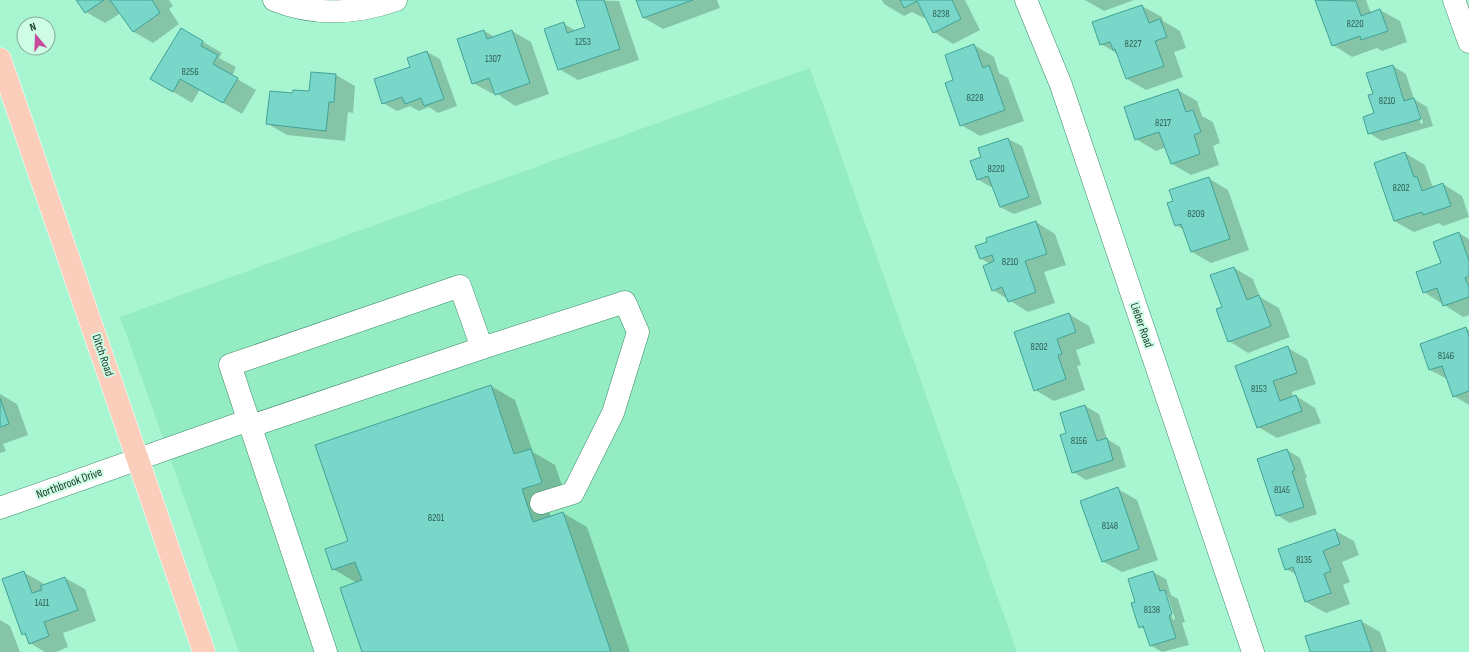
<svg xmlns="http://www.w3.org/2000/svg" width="1469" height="652" font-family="'Sofia Sans Condensed',sans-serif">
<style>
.built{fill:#94ecc3}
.shadow{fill:#0003;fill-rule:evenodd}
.building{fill:#79d7c9;stroke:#41a295}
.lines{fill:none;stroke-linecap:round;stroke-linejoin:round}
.minor-casing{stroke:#3c8a69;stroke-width:23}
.major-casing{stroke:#fff;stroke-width:23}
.minor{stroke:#fff;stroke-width:22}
.major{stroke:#facebb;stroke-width:22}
.labels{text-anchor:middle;stroke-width:4;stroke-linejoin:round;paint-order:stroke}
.number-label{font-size:10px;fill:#2e5e50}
.street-label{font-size:12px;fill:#153628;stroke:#cefce5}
</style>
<rect width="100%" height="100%" fill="#a8f6d1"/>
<path class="built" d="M 810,68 L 1017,652 L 239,652 L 120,317 Z"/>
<path class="shadow" d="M 78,0 L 169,0 L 173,6 L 169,9 L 179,24 L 153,43 L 134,32 L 121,13 L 105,23 L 86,12 Z
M 577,0 L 619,1 L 639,60 L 578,80 L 559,69 L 563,23 L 576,31 L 587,27 Z
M 637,0 L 717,0 L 720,8 L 663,29 L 644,18 Z
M 882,0 L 965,0 L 980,30 L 953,44 L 934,32 L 926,17 L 924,18 L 912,12 L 904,16 L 884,4 Z
M 1085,0 L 1134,0 L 1104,11 Z
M 1316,0 L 1366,0 L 1370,11 L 1373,13 L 1380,10 L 1400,21 L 1407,42 L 1382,51 L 1377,48 L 1352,57 L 1333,45 Z
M 1142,6 L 1162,17 L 1163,21 L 1180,31 L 1186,48 L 1174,52 L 1183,77 L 1146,90 L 1127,79 L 1118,54 L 1101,44 Z
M 181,29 L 222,53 L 219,58 L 236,67 L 232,76 L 256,90 L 242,114 L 200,89 L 192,103 L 152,79 Z
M 484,31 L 495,37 L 512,31 L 531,42 L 549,94 L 515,106 L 496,93 L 493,94 L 473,83 Z
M 974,45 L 994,57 L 999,73 L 1008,78 L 1024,121 L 980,136 L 961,125 Z
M 427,52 L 440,59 L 457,106 L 438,113 L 429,107 L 419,111 L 410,106 L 397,111 L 383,103 L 412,67 Z
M 1393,66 L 1406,74 L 1414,99 L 1427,107 L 1433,126 L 1382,141 L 1369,133 L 1375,113 L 1374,95 ZM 1416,108 L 1418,108 L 1423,123 L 1421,124 Z
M 312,73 L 336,75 L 355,86 L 353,113 L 348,112 L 345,141 L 287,135 L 268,124 L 293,94 L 310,92 Z
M 1178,90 L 1197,101 L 1202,116 L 1213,122 L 1220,143 L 1213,146 L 1219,165 L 1191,175 L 1172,164 L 1166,147 L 1156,151 L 1136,139 Z
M 1008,139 L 1022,146 L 1042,204 L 1014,214 L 1000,207 L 993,186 L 991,187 L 977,179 L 983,158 L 980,149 Z
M 1405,153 L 1425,165 L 1432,185 L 1435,187 L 1443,184 L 1462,196 L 1469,217 L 1443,226 L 1439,223 L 1414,232 L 1394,221 Z
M 1208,178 L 1228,190 L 1249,250 L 1211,263 L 1192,252 L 1184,230 L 1176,225 L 1174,201 Z
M 1036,222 L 1055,234 L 1066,265 L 1044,272 L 1055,303 L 1028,312 L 993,290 L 990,264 L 980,258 Z
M 1459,233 L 1469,239 L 1469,315 L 1463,317 L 1424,292 Z
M 1234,268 L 1253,279 L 1260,297 L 1279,308 L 1290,337 L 1248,353 L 1229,341 Z
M 1069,314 L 1089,326 L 1095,343 L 1076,350 L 1081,365 L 1077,366 L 1085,390 L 1054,401 L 1035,390 L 1015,333 Z
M 1466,329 L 1469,330 L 1469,405 L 1454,396 L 1449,380 L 1430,370 L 1421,344 Z
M 1288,348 L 1307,359 L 1316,384 L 1292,392 L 1293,397 L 1296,396 L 1315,408 L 1321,423 L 1277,438 L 1258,427 L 1236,366 Z
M 491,386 L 515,400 L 533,452 L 555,465 L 566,497 L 546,503 L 551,517 L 563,513 L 587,527 L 630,652 L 363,652 L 357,583 L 333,569 L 349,542 Z
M 0,394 L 17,404 L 28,435 L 3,444 L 6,451 L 0,453 Z
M 1085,406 L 1099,414 L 1107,439 L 1120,447 L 1126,467 L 1086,480 L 1073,472 L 1067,434 Z
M 1287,450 L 1300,458 L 1307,478 L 1305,478 L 1317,514 L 1290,523 L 1277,515 Z
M 1118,489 L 1137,500 L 1158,560 L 1122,572 L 1102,561 Z
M 1334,530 L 1354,541 L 1359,555 L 1342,562 L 1350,582 L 1343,585 L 1350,604 L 1326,613 L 1306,602 L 1297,575 L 1286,569 Z
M 23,572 L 43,583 L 44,586 L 65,578 L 85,589 L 96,621 L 63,633 L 68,647 L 56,652 L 45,652 L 30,643 L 28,637 L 23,634 Z
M 1153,572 L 1166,579 L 1171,595 L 1178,599 L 1185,622 L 1182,623 L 1189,645 L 1162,652 L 1150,645 L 1146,630 L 1140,627 L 1136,602 ZM 1165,594 L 1167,594 L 1175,619 L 1173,620 Z
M 0,620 L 10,626 L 20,652 L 0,652 Z
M 1361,621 L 1380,632 L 1387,652 L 1311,652 Z"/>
<path class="building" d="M 76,0 L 104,0 L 85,13 Z
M 110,0 L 152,0 L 160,13 L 133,32 Z
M 576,0 L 604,0 L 620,49 L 558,70 L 544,29 L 564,22 L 567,33 L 585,27 Z
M 636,0 L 693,0 L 643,18 Z
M 900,0 L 952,0 L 961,19 L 933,33 L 917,1 L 904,8 Z
M 1315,0 L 1356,1 L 1361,16 L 1380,9 L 1388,31 L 1361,40 L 1360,36 L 1332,46 Z
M 1142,5 L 1149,23 L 1160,19 L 1167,37 L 1155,41 L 1164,66 L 1126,79 L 1115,49 L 1113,50 L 1110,42 L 1100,45 L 1092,22 Z
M 181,28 L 203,41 L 201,46 L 218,55 L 213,64 L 238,78 L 223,103 L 180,79 L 173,92 L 150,79 Z
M 484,30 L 487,39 L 512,30 L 530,83 L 495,95 L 489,78 L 472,84 L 457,39 Z
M 974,44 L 983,68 L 989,65 L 1005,110 L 960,126 L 945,83 L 953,80 L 945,55 Z
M 427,51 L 444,99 L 424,106 L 421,98 L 405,104 L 402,97 L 382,104 L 374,79 L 410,67 L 407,58 Z
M 1393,65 L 1404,101 L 1414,98 L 1421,119 L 1368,134 L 1363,117 L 1374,113 L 1368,95 L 1373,94 L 1366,73 Z
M 311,72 L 336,74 L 334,102 L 329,102 L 326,131 L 266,124 L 270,91 L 292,93 L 293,90 L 309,91 Z
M 1178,89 L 1186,112 L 1193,110 L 1201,132 L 1194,135 L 1200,154 L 1171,164 L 1159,132 L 1135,140 L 1124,107 Z
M 1008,138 L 1029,197 L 1000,207 L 988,176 L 977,180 L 970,161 L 981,157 L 978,148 Z
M 1405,152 L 1414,177 L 1417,176 L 1422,191 L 1443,183 L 1451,206 L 1423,215 L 1422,212 L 1394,221 L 1374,163 Z
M 1209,177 L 1230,239 L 1191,252 L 1181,224 L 1175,226 L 1167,203 L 1173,201 L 1169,190 Z
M 1036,221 L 1047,254 L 1025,261 L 1036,292 L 1008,302 L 1002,287 L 992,291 L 983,266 L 994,261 L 992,255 L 980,259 L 975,246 L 987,242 L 986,238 Z
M 1459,232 L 1469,261 L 1469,276 L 1465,278 L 1469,287 L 1469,297 L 1443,306 L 1437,288 L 1423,293 L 1416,272 L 1441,263 L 1433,242 Z
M 1234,267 L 1247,300 L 1259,295 L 1271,326 L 1228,342 L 1216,309 L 1222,307 L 1210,275 Z
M 1069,313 L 1076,332 L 1057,339 L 1062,354 L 1058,355 L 1066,379 L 1034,391 L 1014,332 Z
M 1466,327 L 1469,336 L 1469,391 L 1453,397 L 1442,366 L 1429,370 L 1420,344 Z
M 1288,346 L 1297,373 L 1273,381 L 1280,401 L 1296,395 L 1302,411 L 1257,428 L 1235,366 Z
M 491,385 L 514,454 L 531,449 L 542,483 L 522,489 L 533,522 L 563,512 L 611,652 L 362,652 L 340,588 L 362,580 L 355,562 L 332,570 L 325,549 L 348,541 L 315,445 Z
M 0,398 L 9,424 L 0,427 Z
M 1085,405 L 1097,441 L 1107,438 L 1113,460 L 1072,473 L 1060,435 L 1066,433 L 1060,413 Z
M 1287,449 L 1295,470 L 1292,471 L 1304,507 L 1276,516 L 1257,459 Z
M 1118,487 L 1139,549 L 1102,562 L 1080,501 Z
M 1335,529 L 1340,544 L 1323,551 L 1331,571 L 1324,574 L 1331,593 L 1305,602 L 1293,567 L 1285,570 L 1278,549 Z
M 24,571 L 32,593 L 42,590 L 40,586 L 65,577 L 78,610 L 44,622 L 49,636 L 29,644 L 25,633 L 22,635 L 2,579 Z
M 1153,571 L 1160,591 L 1165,590 L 1172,614 L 1169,616 L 1176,638 L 1150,646 L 1143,626 L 1139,628 L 1131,603 L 1135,602 L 1128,579 Z
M 1361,620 L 1372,652 L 1310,652 L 1305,636 Z"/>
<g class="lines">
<g class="minor-casing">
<path id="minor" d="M 274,0 C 314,16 356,14 396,0
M 1026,0 L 1061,85 L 1253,652
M 1454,0 L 1469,42
M 251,426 L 482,348
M 0,508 L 249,420
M 326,652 L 230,365 L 460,286 L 482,348 L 625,302 L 638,332 L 613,413 L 573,493 L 541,503"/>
</g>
<g class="major-casing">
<path id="major" d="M 0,59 L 204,652"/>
</g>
<use href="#minor" class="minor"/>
<use href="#major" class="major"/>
</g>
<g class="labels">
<g class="number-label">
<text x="941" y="17">8238</text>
<text x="1355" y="27">8220</text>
<text x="583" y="45">1253</text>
<text x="1133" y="47">8227</text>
<text x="493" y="62">1307</text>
<text x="190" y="75">8256</text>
<text x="975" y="101">8228</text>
<text x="1387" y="104">8210</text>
<text x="1163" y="126">8217</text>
<text x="996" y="172">8220</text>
<text x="1401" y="191">8202</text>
<text x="1196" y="217">8209</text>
<text x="1010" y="265">8210</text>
<text x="1039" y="350">8202</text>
<text x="1446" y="359">8146</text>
<text x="1259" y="392">8153</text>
<text x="1079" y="444">8156</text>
<text x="1282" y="493">8145</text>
<text x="436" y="521">8201</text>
<text x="1110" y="529">8148</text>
<text x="1304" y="563">8135</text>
<text x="42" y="606">1411</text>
<text x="1152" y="613">8138</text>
</g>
<g class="street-label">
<text transform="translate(1142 325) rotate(71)" y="4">Lieber Road</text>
<text transform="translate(103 355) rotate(71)" y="4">Ditch Road</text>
<text transform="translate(69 483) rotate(-20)" y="4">Northbrook Drive</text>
</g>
</g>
<g transform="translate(36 36) rotate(341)"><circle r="19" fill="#cefce5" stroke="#84ad99"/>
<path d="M0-3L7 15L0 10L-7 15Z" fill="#c54a9c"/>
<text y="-6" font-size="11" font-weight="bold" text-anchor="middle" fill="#153628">N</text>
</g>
</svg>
